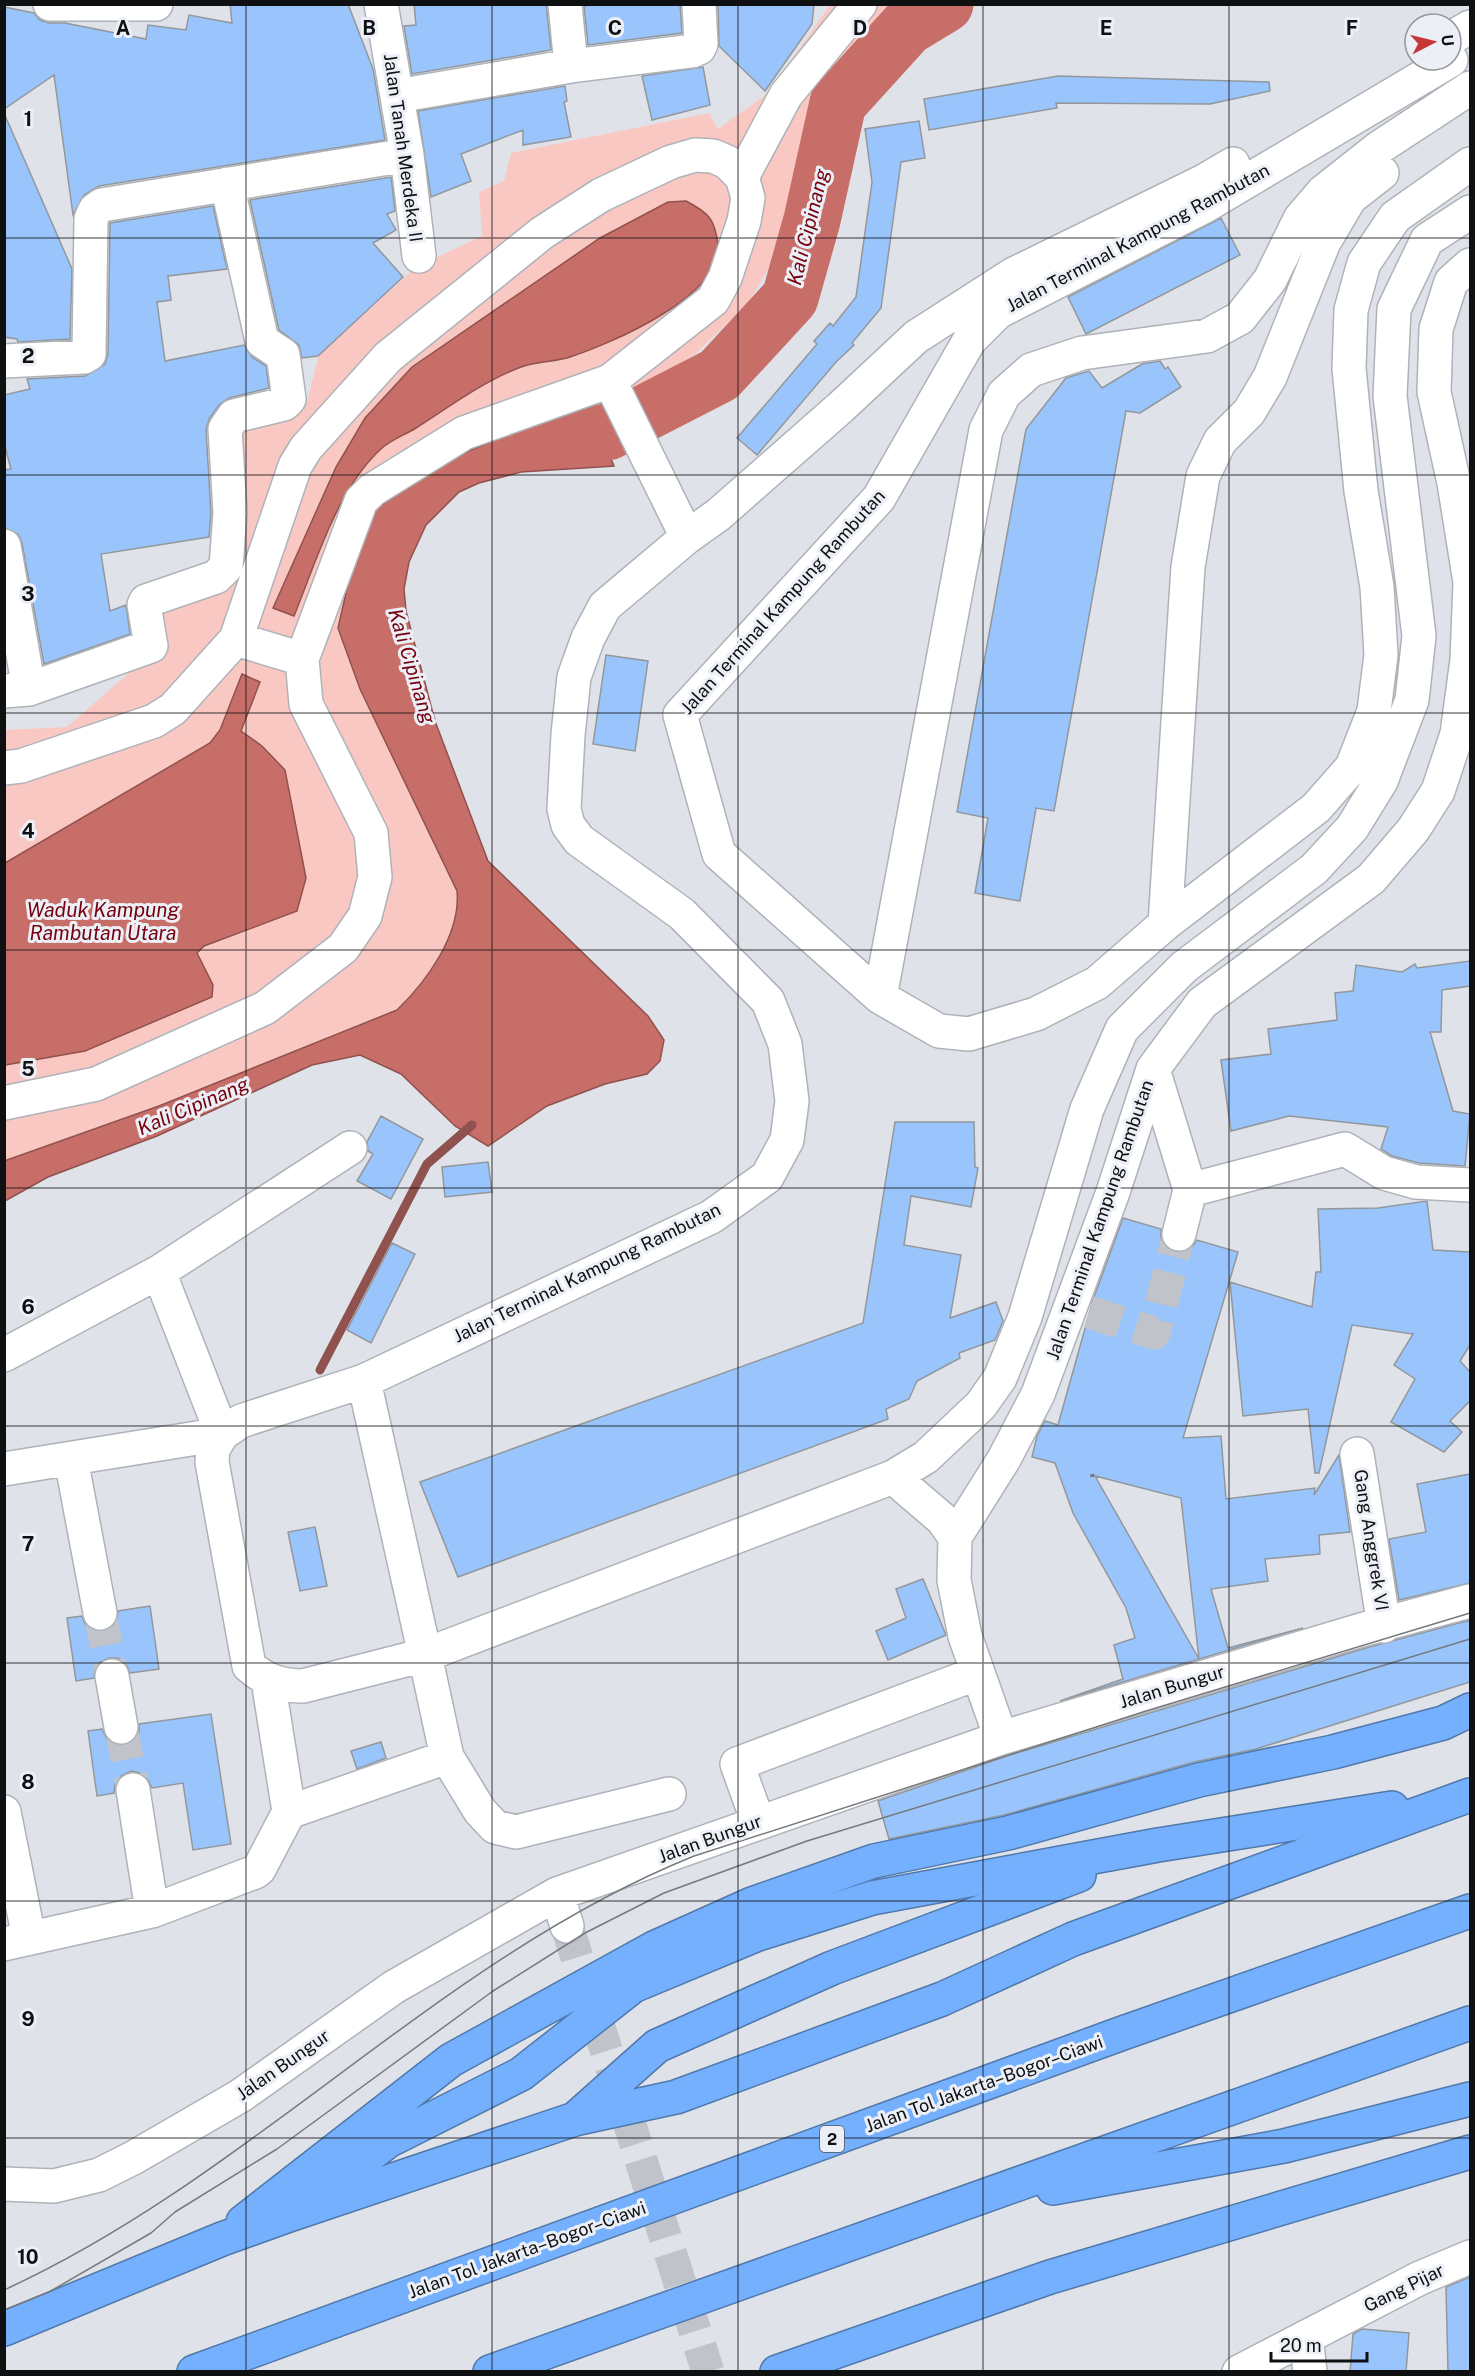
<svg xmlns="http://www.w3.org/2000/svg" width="1475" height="2376" font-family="'Public Sans',sans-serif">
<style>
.green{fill:#fac8c2}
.water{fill:#c86e68;stroke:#90524e;stroke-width:1.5}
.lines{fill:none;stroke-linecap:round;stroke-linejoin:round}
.stream{stroke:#90524e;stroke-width:9}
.river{stroke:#c86e68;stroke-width:57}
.building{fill:#9ac5fc;stroke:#92979c;stroke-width:1.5}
.minor-tunnel{stroke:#c0c3c9;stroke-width:33;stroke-dasharray:33 16;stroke-linecap:butt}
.minor-casing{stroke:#aeb3b9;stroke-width:36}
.highway-casing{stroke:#5078ab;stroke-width:36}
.path{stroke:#75787c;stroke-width:4;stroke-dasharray:3 4.5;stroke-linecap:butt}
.minor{stroke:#fff;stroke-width:33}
.highway{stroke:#74b0fd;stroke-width:33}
.tram{stroke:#76797d;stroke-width:1.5}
.grid{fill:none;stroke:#0e1012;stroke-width:1.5;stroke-opacity:0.55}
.labels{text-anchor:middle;stroke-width:6;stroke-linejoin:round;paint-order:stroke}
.shield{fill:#ecf0f6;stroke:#515356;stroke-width:1.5}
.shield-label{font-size:16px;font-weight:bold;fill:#0e1012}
.street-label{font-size:18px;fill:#0e1012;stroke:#ecf0f6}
.water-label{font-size:20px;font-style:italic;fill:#76000e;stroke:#ecf0f6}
.grid-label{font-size:20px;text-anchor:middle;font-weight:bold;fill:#0e1012;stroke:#ecf0f6;stroke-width:6;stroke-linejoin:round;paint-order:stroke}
</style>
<rect width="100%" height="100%" fill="#dfe3e9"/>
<path class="green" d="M 830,5 L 909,5 L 877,31 L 824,93 L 802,161 L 778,252 L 748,303 L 694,355 L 594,418 L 552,424 L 447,460 L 360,689 L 457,891 C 461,934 427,981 397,1010 L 159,1106 L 5,1161 L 4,730 L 67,727 L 154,651 L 149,607 L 239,573 L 233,431 L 306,405 L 319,355 L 416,267 L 482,236 L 479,192 L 504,181 L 511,153 L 709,113 L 718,129 L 768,93 Z"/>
<path class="water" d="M 686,201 C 709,213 715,219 718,245 C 723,296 610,344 570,357 C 555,362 537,361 521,367 C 484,381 449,407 416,428 C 405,435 390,440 381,449 C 337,489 316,562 294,616 L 273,608 L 336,467 L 365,418 L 412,367 L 600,238 L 668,202 Z
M 594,418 L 614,466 L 521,472 L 479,483 L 459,492 L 426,525 L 409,562 L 404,589 L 406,611 L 435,721 L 488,861 L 648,1016 L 664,1040 L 660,1061 L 647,1074 L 605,1084 L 547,1106 L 488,1146 L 455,1126 L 401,1074 L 360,1055 L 312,1065 L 157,1136 L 48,1177 L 5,1201 L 4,1161 L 159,1106 L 397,1010 C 427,981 461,934 457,891 L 360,689 L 338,628 L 353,562 L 372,512 L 396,490 L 447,460 L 502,437 L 552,424 Z
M 242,674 L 260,682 L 241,731 L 262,746 L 285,770 L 306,878 L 297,911 L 204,946 L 197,953 L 213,985 L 212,997 L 85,1051 L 5,1065 L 5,863 L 210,743 L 220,730 Z"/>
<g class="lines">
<path class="stream" d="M 320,1370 L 427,1164 L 472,1125"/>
<path class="river" d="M 524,440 L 608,432 L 719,375 L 790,298 L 812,220 L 838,103 L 907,27 L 945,4"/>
</g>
<path class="building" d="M 230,4 L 348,4 L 373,69 L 385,140 L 99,186 L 84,195 L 73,215 L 54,75 L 4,109 L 4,7 L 34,13 L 40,20 L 49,23 L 65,23 L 146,39 L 148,25 L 186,30 L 189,15 L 232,23 Z
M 414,4 L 546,4 L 551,50 L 412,74 L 404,26 L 416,25 Z
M 601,4 L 680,4 L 682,33 L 588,45 L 584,6 Z
M 718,4 L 814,4 L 812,24 L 765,91 L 719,46 Z
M 703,67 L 710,105 L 652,120 L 642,76 Z
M 1058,76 L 1269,82 L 1270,91 L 1210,104 L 1056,103 L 1057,108 L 929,130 L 924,99 Z
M 565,86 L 567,101 L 564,102 L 571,137 L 523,145 L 523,130 L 461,154 L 471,181 L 431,197 L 418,111 Z
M 4,113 L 72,269 L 70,339 L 18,342 L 17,339 L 4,337 Z
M 919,121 L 925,158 L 901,162 L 881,308 L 852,343 L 854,345 L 836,362 L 757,455 L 737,438 L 817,344 L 814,341 L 830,323 L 833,326 L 856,297 L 872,182 L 865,129 Z
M 391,177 L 395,211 L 387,214 L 396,230 L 373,243 L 403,277 L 318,356 L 302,358 L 299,345 L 279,330 L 250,200 Z
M 213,206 L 227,269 L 168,276 L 171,300 L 157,302 L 165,361 L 244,345 L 252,357 L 266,366 L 269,388 L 229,398 L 219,405 L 209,419 L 206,430 L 211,513 L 209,537 L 101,554 L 110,611 L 126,605 L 130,634 L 44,664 L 22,543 L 18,534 L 4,528 L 4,470 L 11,469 L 4,443 L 4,395 L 30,389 L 27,379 L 85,376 L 105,364 L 108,354 L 110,223 Z
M 1221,218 L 1240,255 L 1086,334 L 1068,297 Z
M 1160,361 L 1165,369 L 1168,367 L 1181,387 L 1140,413 L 1126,411 L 1054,811 L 1036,808 L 1020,901 L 975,893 L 988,818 L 957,812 L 1026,429 L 1066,378 L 1089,371 L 1102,388 L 1142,364 Z
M 606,655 L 648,661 L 635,751 L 593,744 Z
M 1470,961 L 1470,986 L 1442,990 L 1441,1032 L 1430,1032 L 1453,1111 L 1470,1114 L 1465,1166 L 1419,1163 L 1392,1156 L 1381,1149 L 1388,1127 L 1289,1116 L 1231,1131 L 1221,1060 L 1271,1054 L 1268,1029 L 1337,1020 L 1335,993 L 1353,991 L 1356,965 L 1402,972 L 1415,964 L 1417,968 Z
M 381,1116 L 423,1139 L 391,1199 L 357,1181 L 373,1154 L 368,1151 L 367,1142 Z
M 895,1122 L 974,1122 L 975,1167 L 978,1168 L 971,1207 L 911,1196 L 904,1245 L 961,1255 L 950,1318 L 996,1302 L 1003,1321 L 995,1340 L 959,1353 L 960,1358 L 917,1381 L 909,1399 L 886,1409 L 888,1419 L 458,1577 L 420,1482 L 863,1323 Z
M 488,1162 L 492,1192 L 445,1197 L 442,1167 Z
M 1427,1201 L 1433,1250 L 1470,1252 L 1470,1345 L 1460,1361 L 1470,1372 L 1470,1401 L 1450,1421 L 1462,1432 L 1444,1452 L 1391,1422 L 1415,1379 L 1394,1365 L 1413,1334 L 1352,1325 L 1319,1473 L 1315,1473 L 1308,1409 L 1243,1416 L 1230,1282 L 1312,1307 L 1316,1272 L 1321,1272 L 1318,1209 L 1378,1208 Z
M 1123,1218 L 1161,1229 L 1161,1240 L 1166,1247 L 1174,1252 L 1185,1252 L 1192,1247 L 1197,1240 L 1238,1252 L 1183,1438 L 1221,1436 L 1226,1499 L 1315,1488 L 1314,1495 L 1339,1455 L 1350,1532 L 1319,1535 L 1320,1554 L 1265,1559 L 1268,1581 L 1211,1589 L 1228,1648 L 1303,1628 L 1199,1659 L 1181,1498 L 1095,1476 L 1199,1659 L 1060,1701 L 1123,1679 L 1114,1645 L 1135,1638 L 1126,1608 L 1073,1513 L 1055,1463 L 1032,1457 L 1037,1436 L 1045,1421 L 1058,1425 L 1093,1300 Z
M 392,1243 L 415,1254 L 371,1343 L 347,1330 Z
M 1470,1474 L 1470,1583 L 1399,1600 L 1389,1539 L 1426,1532 L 1417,1484 Z
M 315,1527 L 327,1586 L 300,1591 L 288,1532 Z
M 923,1579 L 946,1635 L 888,1660 L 876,1631 L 906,1618 L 896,1589 Z
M 150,1606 L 159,1669 L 130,1673 L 126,1664 L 118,1658 L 109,1658 L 100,1662 L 95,1669 L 94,1678 L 76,1681 L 67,1618 L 82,1616 L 86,1626 L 94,1631 L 103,1631 L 113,1627 L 117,1620 L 118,1611 Z
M 1470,1620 L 1470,1682 L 1256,1749 L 1194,1762 L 1004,1815 L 889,1839 L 878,1801 L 1007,1756 L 1366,1648 Z
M 211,1714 L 231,1844 L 193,1850 L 183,1783 L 152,1788 L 147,1778 L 140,1773 L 131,1771 L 121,1776 L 115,1784 L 114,1793 L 97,1796 L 88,1731 L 102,1729 L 107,1739 L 114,1744 L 124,1745 L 133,1741 L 139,1733 L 139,1724 Z
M 381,1742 L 386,1758 L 357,1769 L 351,1751 Z
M 1470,2277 L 1470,2372 L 1448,2372 L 1446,2287 Z
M 1362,2329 L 1409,2333 L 1406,2372 L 1350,2372 L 1353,2334 Z"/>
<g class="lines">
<path class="minor-tunnel" d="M 1089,1312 L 1154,1333 L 1179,1234
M 100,1613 L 112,1676
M 121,1727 L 133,1790
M 567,1926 L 708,2372"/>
<g class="minor-casing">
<path id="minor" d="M 50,4 L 156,4
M 381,4 L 407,155 L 419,256
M 565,4 L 571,66
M 1451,38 L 1470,27
M 1451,60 L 1205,206 L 998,312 L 969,341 L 879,498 L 680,715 L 719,854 L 880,997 L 939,1031 L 969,1034 L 1036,1014 L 1097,983 L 1165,924 L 1316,808 L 1352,767 L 1374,711 L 1381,655 L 1377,587 L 1361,491 L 1349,368 L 1351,310 L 1364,263 L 1395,217 L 1470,164
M 397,96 L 571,66 L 692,51 L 699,48 L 701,44 L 699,4
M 742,177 L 786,95 L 860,4
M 4,361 L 84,357 L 89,354 L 91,219 L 95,210 L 102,205 L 407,155
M 610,381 L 687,537
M 4,546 L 29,689
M 4,691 L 29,689 L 151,646 L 144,605 L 146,601 L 216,577 L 226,567 L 230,512 L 225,429 L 234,416 L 284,404 L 289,399 L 283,355 L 262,341 L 227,184
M 4,768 L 21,766 L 154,721 L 173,709 L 236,639 L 302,659
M 1165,924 L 1188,567 L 1203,476 L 1220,441 L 1249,412 L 1270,377 L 1324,242 L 1350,198 L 1382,173
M 880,997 L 986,430 L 1004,394 L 1031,370 L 1082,353 L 1207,336 L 1240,318 L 1270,280 L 1300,219 L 1323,192 L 1380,147 L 1470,88
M 1153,1069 L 1190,1190 L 1179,1234
M 4,1103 L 96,1084 L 265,1008 L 343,948 L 365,916 L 375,877 L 371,833 L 306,704 L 302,659 L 361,501 L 372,490 L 464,433 L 610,381 L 713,300 L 725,278 L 744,221 L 748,198 L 742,177 L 727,162 L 713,156 L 695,155 L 671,162 L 601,195 L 542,233 L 388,357 L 306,448 L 295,466 L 236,639
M 1190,1190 L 1345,1149 L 1384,1173 L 1416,1182 L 1470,1185
M 159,1272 L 222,1434 L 213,1449 L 212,1462 L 249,1666 C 266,1681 281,1686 303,1686 L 425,1655 L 364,1381
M 4,1355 L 159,1272 L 350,1148
M 1357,1454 L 1384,1626
M 71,1459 L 100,1613
M 4,1469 L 222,1434 L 241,1421 L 364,1381 L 711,1217 L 767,1177 L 787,1140 L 792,1101 L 785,1044 L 768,1001 L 682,914 L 579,840 L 568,825 L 564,809 L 568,735 L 574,677 L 588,638 L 605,606 L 687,537 L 718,515 L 841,407 L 916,337 L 1014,274 L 1204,181 L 1233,164
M 893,1477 L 942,1519 L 955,1537 L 954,1580 L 965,1636 L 1001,1738
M 955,1537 L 1004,1459 L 1038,1394 L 1113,1192 L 1153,1069 L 1202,1003 L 1371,879 L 1413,830 L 1438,791 L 1457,734 L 1467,660 L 1470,582 L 1454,483 L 1434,392 L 1436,329 L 1451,282 L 1470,265
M 112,1676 L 121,1727
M 268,1680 L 289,1812
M 133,1790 L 152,1911
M 669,1794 L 516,1832 L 495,1827 L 480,1811 L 447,1757 L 425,1655 L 893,1477 L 926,1457 L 981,1405 L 1000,1378 L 1025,1317 L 1087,1109 L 1122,1029 L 1184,967 L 1314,869 L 1352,828 L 1381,781 L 1412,700 L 1419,636 L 1390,396 L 1394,309 L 1427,240 L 1470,212
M 4,1812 L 29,1938
M 758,1822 L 737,1764 L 978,1673
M 557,1894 L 567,1926
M 4,1944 L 152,1911 L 255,1872 L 259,1869 L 289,1812 L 447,1757
M 4,2184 L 54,2186 L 99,2175 L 133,2158 L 240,2096 L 394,1987 L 557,1894 L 1001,1738 L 1361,1630 L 1470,1601
M 1306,2337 L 1310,2372
M 1239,2372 L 1420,2278 L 1470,2257"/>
</g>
<g class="highway-casing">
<path id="highway" d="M 576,2118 L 657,2046 L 832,1968 L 1079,1875
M 1053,2188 L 1284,2146 L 1470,2099
M 312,2198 L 388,2141 L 521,2074 L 633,1986 L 758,1934 L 872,1898 L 1158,1845 L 1392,1808
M 243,2222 L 451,2060 L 654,1948 L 752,1904 L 874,1861 L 1008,1833 L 1199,1780 L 1333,1752 L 1443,1723 L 1470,1710
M 4,2329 L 222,2239 L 289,2215 L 575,2119 L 676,2097 L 942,1999 L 1073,1939 L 1470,1795
M 194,2372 L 1120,2034 L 1470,1911
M 490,2372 L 1470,2023
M 777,2372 L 1050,2277 L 1470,2152"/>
</g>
<path class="path" d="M 1092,1474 L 1093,1480"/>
<use href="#minor" class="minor"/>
<use href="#highway" class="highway"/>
<path class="tram" d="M 4,2290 C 253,2176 439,1959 694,1856 L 1146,1711 L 1470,1613
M 4,2310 L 49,2292 L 151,2233 L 175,2212 L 277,2149 L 493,1991 L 585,1933 L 664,1893 L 807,1841 L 1470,1639"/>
</g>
<path class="grid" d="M 246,4 L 246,2372M 492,4 L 492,2372M 738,4 L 738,2372M 983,4 L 983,2372M 1229,4 L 1229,2372M 4,238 L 1470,238M 4,475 L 1470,475M 4,713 L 1470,713M 4,950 L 1470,950M 4,1188 L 1470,1188M 4,1426 L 1470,1426M 4,1663 L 1470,1663M 4,1901 L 1470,1901M 4,2138 L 1470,2138"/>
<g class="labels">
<rect class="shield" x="820" y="2126" width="24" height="26" rx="4.5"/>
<g class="shield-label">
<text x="832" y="2145">2</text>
</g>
<g class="street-label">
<text transform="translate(403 148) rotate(82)" y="6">Jalan Tanah Merdeka II</text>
<text transform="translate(1138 238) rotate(-28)" y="6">Jalan Terminal Kampung Rambutan</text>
<text transform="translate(783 602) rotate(-48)" y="6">Jalan Terminal Kampung Rambutan</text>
<text transform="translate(1100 1220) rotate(-71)" y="6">Jalan Terminal Kampung Rambutan</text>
<text transform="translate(587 1273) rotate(-26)" y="6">Jalan Terminal Kampung Rambutan</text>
<text transform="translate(1371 1540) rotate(81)" y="6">Gang Anggrek VI</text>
<text transform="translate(1172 1687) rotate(-17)" y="6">Jalan Bungur</text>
<text transform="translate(710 1839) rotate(-20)" y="6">Jalan Bungur</text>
<text transform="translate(283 2065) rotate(-35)" y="6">Jalan Bungur</text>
<text transform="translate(984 2084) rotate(-20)" y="6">Jalan Tol Jakarta–Bogor–Ciawi</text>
<text transform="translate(527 2250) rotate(-20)" y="6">Jalan Tol Jakarta–Bogor–Ciawi</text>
<text transform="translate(1404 2288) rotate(-26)" y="6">Gang Pijar</text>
</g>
<g class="water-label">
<text transform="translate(808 227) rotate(-76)" y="7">Kali Cipinang</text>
<text transform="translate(412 666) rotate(73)" y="7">Kali Cipinang</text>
<text x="103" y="917">Waduk Kampung<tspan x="103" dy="23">Rambutan Utara</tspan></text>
<text transform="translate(193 1106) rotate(-23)" y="7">Kali Cipinang</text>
</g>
</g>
<g class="grid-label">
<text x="123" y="35">A</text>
<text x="369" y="35">B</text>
<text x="615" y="35">C</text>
<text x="860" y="35">D</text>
<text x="1106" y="35">E</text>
<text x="1352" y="35">F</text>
<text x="28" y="126">1</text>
<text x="28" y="363">2</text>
<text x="28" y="601">3</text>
<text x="28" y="838">4</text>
<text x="28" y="1076">5</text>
<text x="28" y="1314">6</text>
<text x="28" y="1551">7</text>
<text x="28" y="1789">8</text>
<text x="28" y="2026">9</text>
<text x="28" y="2264">10</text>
</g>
<rect width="1475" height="2376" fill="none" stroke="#0e1012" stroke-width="12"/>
<g transform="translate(1433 42) rotate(83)"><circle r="28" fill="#ecf0f6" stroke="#93969b" stroke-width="1.5"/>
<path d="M0-4.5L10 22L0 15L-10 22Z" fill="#c63737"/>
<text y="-9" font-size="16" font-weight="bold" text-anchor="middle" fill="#0e1012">U</text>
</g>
<path d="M1271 2352v9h96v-9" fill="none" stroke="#0e1012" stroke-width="3"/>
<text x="1280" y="2352" font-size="18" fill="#0e1012" stroke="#ecf0f6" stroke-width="4.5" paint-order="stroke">20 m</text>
</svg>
